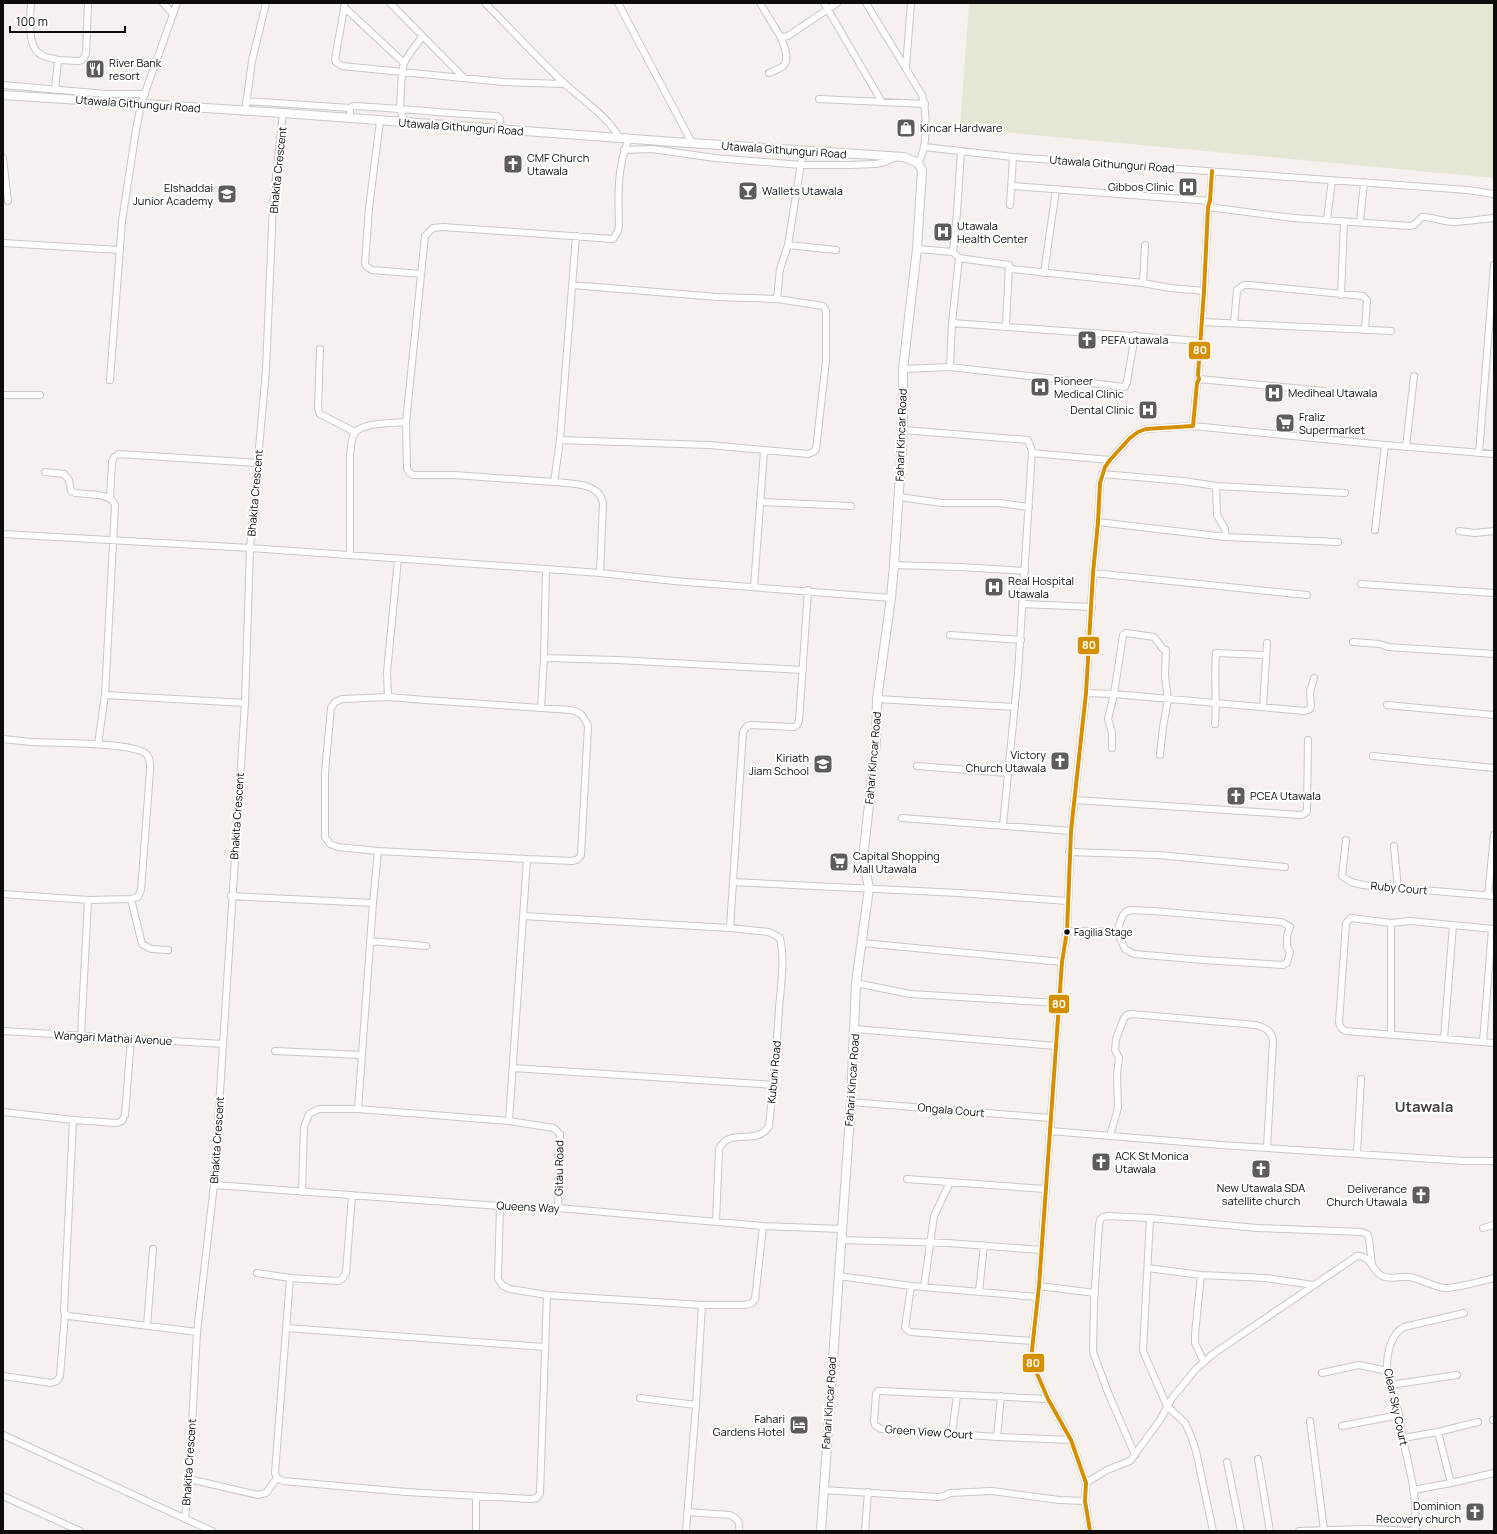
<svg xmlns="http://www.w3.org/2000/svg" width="1497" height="1534" font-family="Manrope,sans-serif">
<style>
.green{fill:#e6e6d4}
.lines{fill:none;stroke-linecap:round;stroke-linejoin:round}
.minor-casing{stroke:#cbc7c5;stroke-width:8}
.tertiary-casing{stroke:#cbc7c5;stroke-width:10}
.minor{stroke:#fefdfc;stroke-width:6}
.tertiary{stroke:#fefdfc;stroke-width:8}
.bus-1-casing{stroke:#fff;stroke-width:7}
.bus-1{stroke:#d48f02;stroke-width:4}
.bus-dot{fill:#0e0b0a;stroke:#fff;stroke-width:1.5}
.labels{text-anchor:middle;stroke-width:4;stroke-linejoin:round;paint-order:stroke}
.bus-label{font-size:10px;fill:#0e0b0a;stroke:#fff;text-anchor:start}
.poi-label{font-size:11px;fill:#0e0b0a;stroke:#fff;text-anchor:start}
.street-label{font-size:11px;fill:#0e0b0a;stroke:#fff}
.district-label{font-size:15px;font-weight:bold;fill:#473f3c;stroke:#fff}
.line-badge{stroke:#fff;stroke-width:1.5}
.badge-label{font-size:11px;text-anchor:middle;font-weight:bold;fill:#fff}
</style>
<rect width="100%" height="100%" fill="#f6f0ee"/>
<path class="green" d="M 969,3 L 1494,3 L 1494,178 L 960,128 Z"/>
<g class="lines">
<g class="minor-casing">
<path id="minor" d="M 31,3 C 30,17 27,46 40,54 C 45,58 52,58 58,60 L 55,90
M 163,3 L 173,14
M 345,3 L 335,59 L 336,62 L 342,66 L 503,82 L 565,84
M 390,3 L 464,78
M 485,3 C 512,30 537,58 565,84 C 581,99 611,119 619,138
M 618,3 L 692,143
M 760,3 L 780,36 L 783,37 L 788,36 L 837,3
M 824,3 L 882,102
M 866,3 L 922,95 C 927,113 928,148 918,163
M 344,7 L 404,63
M 58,60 L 79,61 L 83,59 L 86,54 L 88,3
M 906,67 L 911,3
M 769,73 C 774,71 779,69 783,66 C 791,59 783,43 780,36
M 3,85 L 106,94 L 145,94
M 819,99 L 925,104
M 246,101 L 350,108
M 245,112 L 252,61 L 266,3
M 350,118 L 350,108 L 353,106 C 401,108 449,114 497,116 L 500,119 L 501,130
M 380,121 L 369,208 L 365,264 L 367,267 L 372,270 L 421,274
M 405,123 L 400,108 L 402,72 L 404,63 L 410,53 L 422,37
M 924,147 L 1013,157 L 1468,190 L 1494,194
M 624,150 L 652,149 L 715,158 L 801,165 L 849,165 L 875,164 L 885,162 L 896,157
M 3,158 L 8,201
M 1012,186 L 1210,201
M 1010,205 L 1013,157
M 1208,207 L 1294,218 L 1410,226 L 1414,225 L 1422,217 C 1432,216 1442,222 1453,222 C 1466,222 1480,219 1494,218
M 1327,219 L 1332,180
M 1360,222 L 1364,182
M 576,236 L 560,440 L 554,482 L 454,475 L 413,475 L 409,472 L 407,469 L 406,422 L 425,236 L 433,228 L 443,227 L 613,239 L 618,231 L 619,225 C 618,197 617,165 629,139
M 3,243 L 120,250
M 788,245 L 803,151
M 917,249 L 953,252
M 959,258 L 1009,265 L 1011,269 L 1143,283 L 1145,245
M 1044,273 L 1056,190
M 1143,283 L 1170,288 L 1204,291
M 572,285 L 717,297 L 777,299
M 1341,295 L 1344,221
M 1202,322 L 1391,331
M 952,323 L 1201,341
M 1234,323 L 1237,290 L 1244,285 L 1250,285 L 1363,296 L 1367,300 L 1365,330
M 1006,326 L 1009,265
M 320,349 L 318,409 L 320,414 L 355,432
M 950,367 L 952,323 L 959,258 L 953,252 L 957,213 L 961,151
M 903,369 L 950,367 L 1125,387 L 1127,382 L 1135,335
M 1199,379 L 1323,391
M 110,380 L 122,221 L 136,130 L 141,104 L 177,3
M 3,395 L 40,395
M 1193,426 L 1385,445 L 1494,454
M 903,430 L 1028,440 L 1032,451 L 1018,673 L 1003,825
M 560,440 L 709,445 L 808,454 L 813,452 L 816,449 L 826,361 L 826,311 L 823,306 L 817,305 L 777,299 L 780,269 L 788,245 L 836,250
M 1406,447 L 1414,376
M 1032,453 L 1110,460
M 1479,453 L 1494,265
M 45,472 L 64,474 L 69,480 L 71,491 L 75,493 C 86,494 112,493 115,505 L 105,695 L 98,744
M 1102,474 L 1183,481 L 1216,486 L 1345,493
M 554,482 C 571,484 599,482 603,503 L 600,573
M 1216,486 L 1217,515 L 1225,529 L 1226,537
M 899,497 L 942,503 L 999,503 L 1029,507
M 110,498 L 112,462 L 114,457 L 119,454 L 258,463
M 760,502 L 851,506
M 1098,522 L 1226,537 L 1338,542
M 1375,530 L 1385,445
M 1459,531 L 1475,533 L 1494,531
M 3,534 L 250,548 L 546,569
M 350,555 L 350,456 C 351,448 351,440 354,434 C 360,422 394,423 406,422
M 894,565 L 960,567 L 1025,571
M 1093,573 L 1307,595
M 1361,584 L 1494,593
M 754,587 L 764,451
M 1022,604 L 1092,607
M 950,635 L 1021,640
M 1353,642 L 1380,644 L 1388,647 L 1494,654
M 544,658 L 618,660 L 803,670
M 1086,693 L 1114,694 L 1305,711 L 1310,709 L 1311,706 L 1310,692 L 1314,678
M 105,695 L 245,703
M 388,697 L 387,672 L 398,559
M 877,699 L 1015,707
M 1387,705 L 1494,715
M 1263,707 L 1267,643
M 541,708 L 544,658 L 546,569 L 600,573 L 674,581 L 891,598
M 1215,724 C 1217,700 1214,677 1216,653 L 1266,655
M 3,739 C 12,740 21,741 31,742 C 51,743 134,742 146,754 C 151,758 150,765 150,771 L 141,890 L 138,897 L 131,899 L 88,900 L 3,894
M 1112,748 L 1112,733 L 1108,719 L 1114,694 L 1123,635 L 1126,633 L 1154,637 L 1163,649 L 1166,650 L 1165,676 L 1168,700 L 1163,727 L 1160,755
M 1373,756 L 1494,768
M 917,766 L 1008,773
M 1075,800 L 1301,815 L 1304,814 L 1307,811 L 1308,740
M 902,818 L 1071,831
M 1346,840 L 1342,876 L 1351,882 L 1363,885 L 1494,896
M 1394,846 L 1398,889
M 378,851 L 373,903 L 358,1109 L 509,1121 L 554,1128 L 560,1134 L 558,1208
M 1069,852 L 1158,855 L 1285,867
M 733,882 L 743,732 L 746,727 L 750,725 L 794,727 L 797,725 L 799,721 L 808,590
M 231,896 L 373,903
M 1488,896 L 1494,835
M 131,899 L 142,944 L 151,949 L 168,950
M 1130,910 L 1153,911 L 1282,922 L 1290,927 L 1287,936 L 1287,947 L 1290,952 L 1287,963 L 1283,965 L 1203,960 L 1134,954 L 1125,949 L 1117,932 C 1120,924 1121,912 1130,910 Z
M 523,916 L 730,928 L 733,882 L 959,893 L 1067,901
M 1494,929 L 1410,921 L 1391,923 L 1351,918 L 1346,923 L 1339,1022 C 1340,1028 1342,1029 1346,1031 L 1494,1043
M 1067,931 L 1117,932
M 370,941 L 426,946
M 862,943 L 1062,962
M 856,983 L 910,994 L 1059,1003
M 855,1029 L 1056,1046
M 3,1031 L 223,1044
M 1391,1035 L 1391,923
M 81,1036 L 88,900
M 1444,1039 L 1453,925
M 1483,1042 L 1492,929
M 275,1051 L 362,1055
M 513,1068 L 774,1085
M 851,1102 L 1050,1118
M 3,1112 L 73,1120 L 117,1123 L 122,1121 L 125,1115 L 131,1039
M 73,1120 L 64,1311 L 65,1314 L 69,1316 L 197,1332
M 509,1121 L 527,859 L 378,851 L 338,847 L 330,844 L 325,837 L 325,772 L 331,708 L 335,702 L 342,699 L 388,697 L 425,700 L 571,710 C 582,713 583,715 588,726 L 581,855 L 578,859 L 573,861 L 527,859
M 1050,1131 L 1221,1145 L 1464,1161 L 1494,1161
M 1110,1136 L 1118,1108 L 1117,1074 L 1119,1058 L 1115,1050 L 1116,1039 L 1124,1018 L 1127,1015 L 1132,1014 L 1256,1025 C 1266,1028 1272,1031 1273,1041 L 1267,1148
M 1357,1153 L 1361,1079
M 907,1179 L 1045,1189
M 214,1185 L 500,1206 L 558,1208 L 763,1226 L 842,1229
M 302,1192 L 304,1127 L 309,1114 L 319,1109 L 358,1109
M 500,1206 L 498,1279 L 503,1286 L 510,1289 L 547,1295 L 702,1305 L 745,1305 L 752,1303 L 755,1299 L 763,1226
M 1150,1218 L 1143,1351 L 1167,1406 L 1185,1423 L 1191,1436 L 1196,1451 L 1213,1531
M 716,1221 L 719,1149 C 730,1126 757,1147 769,1126 C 773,1087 777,1047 779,1008 C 781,985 785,960 780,938 L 769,932 L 730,928
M 1483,1228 L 1494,1225
M 841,1240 L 948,1243 L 1041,1250
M 1148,1268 L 1201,1275 L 1266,1278 L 1313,1285
M 257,1273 L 290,1278 L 338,1281 L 342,1279 L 346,1273 L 352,1195
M 1201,1275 L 1195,1334 L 1195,1343 L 1204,1362
M 839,1276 L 911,1286 L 1037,1297
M 290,1278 L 275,1473 L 277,1478 L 283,1481 L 406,1492 L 531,1499 L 537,1498 L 540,1493 L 547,1295
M 911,1286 L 905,1328 L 910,1332 L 1033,1341
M 1039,1286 L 1095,1293
M 924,1287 L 934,1216 L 950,1182
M 979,1292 L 984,1245
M 147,1326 L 153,1249
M 286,1328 L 545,1347
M 1322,1373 L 1359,1365 L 1388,1371
M 3,1376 L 51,1383 L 57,1381 L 60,1376 L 65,1314
M 1390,1385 L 1457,1375
M 640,1398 L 696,1405
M 1048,1399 L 880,1391 L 878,1391 L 876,1394 L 874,1421 L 875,1425 L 881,1429 L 997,1437 L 1071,1440
M 1493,1420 L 1494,1420
M 1310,1421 L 1324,1530
M 1342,1426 L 1399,1415
M 1438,1432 L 1451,1483
M 952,1434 L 957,1395
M 3,1435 L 212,1531
M 997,1437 L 1001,1396
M 1403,1438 L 1438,1432 L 1478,1422
M 1135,1455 L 1109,1395 L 1093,1352 L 1094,1302 L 1099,1225 L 1100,1220 L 1103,1217 L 1108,1216 L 1150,1218 L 1257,1228 L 1362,1232 L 1367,1234 L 1369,1238 L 1372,1265
M 1258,1459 L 1270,1531
M 1227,1462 L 1241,1531
M 189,1479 L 258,1495 L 266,1493 L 277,1478
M 1086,1483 L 1107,1470 L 1130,1461 L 1160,1420 L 1172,1398 L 1196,1369 L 1213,1354 L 1357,1256 C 1371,1255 1372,1271 1382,1276 C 1390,1280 1401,1276 1410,1277 C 1421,1279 1437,1288 1445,1288 C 1457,1288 1482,1281 1494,1278
M 823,1490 L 938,1497 L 944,1496 L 950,1493 L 992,1491 L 1059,1500 L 1085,1501
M 1413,1490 L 1451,1483 L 1494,1473
M 3,1496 L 80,1531
M 476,1496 L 476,1531
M 687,1512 L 730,1515 C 738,1519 740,1522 739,1531
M 185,1519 L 189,1479 L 197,1332 L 214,1185 L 245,703 L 250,548 L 266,370 L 273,204 L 283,113
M 686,1531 L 696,1405 L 702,1305
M 865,1531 L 868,1492
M 1090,1531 L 1085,1501 L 1086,1483 L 1071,1440 L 1048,1399 L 1035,1369 L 1032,1359 L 1032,1350 L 1039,1286 L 1062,962 L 1067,931 L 1071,831 L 1086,693 L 1093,573 L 1098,522 L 1100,483 L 1105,467 L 1110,460 L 1130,438 L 1138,432 L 1146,429 L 1193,426 L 1197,383 L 1199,379 L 1198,375 L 1204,291 L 1208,207 L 1210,201 L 1212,171
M 1299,1531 L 1366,1529 L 1417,1531
M 1414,1531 C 1419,1502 1410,1472 1404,1444 C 1402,1434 1401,1424 1399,1414 C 1395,1398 1388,1383 1387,1367 C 1387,1352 1391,1334 1404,1327 L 1464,1313"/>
</g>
<g class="tertiary-casing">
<path id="tertiary" d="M 3,95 L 283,113 L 674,142 L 904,157 L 918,163 L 922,170 L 917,249 L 903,369 L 903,430 L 894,565 L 891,598 L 877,699 L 876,742 L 863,858 L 869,888 L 856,983 L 851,1102 L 821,1531"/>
</g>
<use href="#minor" class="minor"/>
<use href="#tertiary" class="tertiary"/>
<g class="bus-1-casing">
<path id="bus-1" d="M 1090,1531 L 1085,1501 L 1086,1483 L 1071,1440 L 1048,1399 L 1035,1369 L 1032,1359 L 1032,1350 L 1039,1286 L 1062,962 L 1067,931 L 1071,831 L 1086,693 L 1093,573 L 1098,522 L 1100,483 L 1105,467 L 1110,460 L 1130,438 L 1138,432 L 1146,429 L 1193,426 L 1197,383 L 1199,379 L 1198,375 L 1204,291 L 1208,207 L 1210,201 L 1212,171"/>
</g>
<use href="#bus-1" class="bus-1"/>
</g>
<defs>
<g id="restaurant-square" transform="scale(1)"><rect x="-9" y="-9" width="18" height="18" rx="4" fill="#5f5b5a" stroke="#fff"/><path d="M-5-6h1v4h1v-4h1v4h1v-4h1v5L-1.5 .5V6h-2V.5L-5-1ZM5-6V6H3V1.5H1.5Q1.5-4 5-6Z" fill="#fff"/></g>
<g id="shop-square" transform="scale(1)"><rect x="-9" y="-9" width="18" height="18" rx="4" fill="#5f5b5a" stroke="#fff"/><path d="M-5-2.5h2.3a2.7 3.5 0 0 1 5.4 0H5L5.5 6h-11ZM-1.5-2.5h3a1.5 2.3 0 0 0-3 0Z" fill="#fff"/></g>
<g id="church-square" transform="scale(1)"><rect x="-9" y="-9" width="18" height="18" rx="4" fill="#5f5b5a" stroke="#fff"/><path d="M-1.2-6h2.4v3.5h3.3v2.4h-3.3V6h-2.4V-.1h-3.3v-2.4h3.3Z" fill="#fff"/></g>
<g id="hospital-square" transform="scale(1)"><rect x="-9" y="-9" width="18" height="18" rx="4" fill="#5f5b5a" stroke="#fff"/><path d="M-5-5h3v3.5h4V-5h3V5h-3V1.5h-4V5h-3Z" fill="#fff"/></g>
<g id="bar-square" transform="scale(1)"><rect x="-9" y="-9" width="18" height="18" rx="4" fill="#5f5b5a" stroke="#fff"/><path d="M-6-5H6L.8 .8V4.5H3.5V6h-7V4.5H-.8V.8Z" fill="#fff"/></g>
<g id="school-square" transform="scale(1)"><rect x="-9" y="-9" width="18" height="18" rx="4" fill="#5f5b5a" stroke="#fff"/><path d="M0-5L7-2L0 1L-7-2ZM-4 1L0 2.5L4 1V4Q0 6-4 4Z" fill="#fff"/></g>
<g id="supermarket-square" transform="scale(1)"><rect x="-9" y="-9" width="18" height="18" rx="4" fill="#5f5b5a" stroke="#fff"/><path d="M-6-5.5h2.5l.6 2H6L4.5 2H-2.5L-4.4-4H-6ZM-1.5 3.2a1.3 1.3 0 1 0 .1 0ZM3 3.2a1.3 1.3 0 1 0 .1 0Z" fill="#fff"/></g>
<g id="hotel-square" transform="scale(1)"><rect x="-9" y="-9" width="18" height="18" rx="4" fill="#5f5b5a" stroke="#fff"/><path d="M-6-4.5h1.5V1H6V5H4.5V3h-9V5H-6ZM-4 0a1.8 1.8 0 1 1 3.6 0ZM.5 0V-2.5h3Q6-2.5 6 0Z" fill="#fff"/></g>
</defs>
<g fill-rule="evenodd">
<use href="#restaurant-square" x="95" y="69"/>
<use href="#shop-square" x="906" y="128"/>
<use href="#church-square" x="513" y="164"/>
<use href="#hospital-square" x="1188" y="187"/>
<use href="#bar-square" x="748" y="191"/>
<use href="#school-square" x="227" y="194"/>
<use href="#hospital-square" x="943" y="232"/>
<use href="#church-square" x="1087" y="340"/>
<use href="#hospital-square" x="1040" y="387"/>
<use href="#hospital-square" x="1274" y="393"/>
<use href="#hospital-square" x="1148" y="410"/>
<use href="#supermarket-square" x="1285" y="423"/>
<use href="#hospital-square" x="994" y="587"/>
<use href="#church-square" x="1060" y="761"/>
<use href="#school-square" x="823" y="764"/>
<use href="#church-square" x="1236" y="796"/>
<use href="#supermarket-square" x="839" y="862"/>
<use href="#church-square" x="1101" y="1162"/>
<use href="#church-square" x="1261" y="1169"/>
<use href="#church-square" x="1421" y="1195"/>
<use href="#hotel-square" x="799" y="1425"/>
<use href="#church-square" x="1475" y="1512"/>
</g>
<circle class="bus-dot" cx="1067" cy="932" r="3.5"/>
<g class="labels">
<g class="bus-label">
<text x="1074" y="936">Fagilia Stage</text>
</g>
<g class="poi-label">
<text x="109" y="67">River Bank<tspan x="109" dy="13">resort</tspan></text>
<text x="920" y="132">Kincar Hardware</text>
<text x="527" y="162">CMF Church<tspan x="527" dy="13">Utawala</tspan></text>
<text x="1174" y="191" text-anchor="end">Gibbos Clinic</text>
<text x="213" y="192" text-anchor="end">Elshaddai<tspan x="213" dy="13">Junior Academy</tspan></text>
<text x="762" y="195">Wallets Utawala</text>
<text x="957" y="230">Utawala<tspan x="957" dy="13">Health Center</tspan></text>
<text x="1101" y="344">PEFA utawala</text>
<text x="1054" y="385">Pioneer<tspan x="1054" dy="13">Medical Clinic</tspan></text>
<text x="1288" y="397">Mediheal Utawala</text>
<text x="1134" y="414" text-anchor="end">Dental Clinic</text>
<text x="1299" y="421">Fraliz<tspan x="1299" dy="13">Supermarket</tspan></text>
<text x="1008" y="585">Real Hospital<tspan x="1008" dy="13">Utawala</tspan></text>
<text x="1046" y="759" text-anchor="end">Victory<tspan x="1046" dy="13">Church Utawala</tspan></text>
<text x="809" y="762" text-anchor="end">Kiriath<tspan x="809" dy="13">Jiam School</tspan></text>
<text x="1250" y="800">PCEA Utawala</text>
<text x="853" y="860">Capital Shopping<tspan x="853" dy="13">Mall Utawala</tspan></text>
<text x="1115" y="1160">ACK St Monica<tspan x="1115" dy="13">Utawala</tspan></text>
<text x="1261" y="1192" text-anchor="middle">New Utawala SDA<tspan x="1261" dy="13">satellite church</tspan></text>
<text x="1407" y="1193" text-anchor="end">Deliverance<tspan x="1407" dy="13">Church Utawala</tspan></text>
<text x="785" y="1423" text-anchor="end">Fahari<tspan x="785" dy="13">Gardens Hotel</tspan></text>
<text x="1461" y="1510" text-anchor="end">Dominion<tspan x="1461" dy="13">Recovery church</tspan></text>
</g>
<g class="street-label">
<text transform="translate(138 104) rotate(4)" y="4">Utawala Githunguri Road</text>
<text transform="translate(461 127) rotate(4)" y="4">Utawala Githunguri Road</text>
<text transform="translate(784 150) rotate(4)" y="4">Utawala Githunguri Road</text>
<text transform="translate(1112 164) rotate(4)" y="4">Utawala Githunguri Road</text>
<text transform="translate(278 170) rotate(-84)" y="4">Bhakita Crescent</text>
<text transform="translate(901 435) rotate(-88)" y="4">Fahari Kincar Road</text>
<text transform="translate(255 493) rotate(-85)" y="4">Bhakita Crescent</text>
<text transform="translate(873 758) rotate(-85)" y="4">Fahari Kincar Road</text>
<text transform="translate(237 816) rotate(-86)" y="4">Bhakita Crescent</text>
<text transform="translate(1399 888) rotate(5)" y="4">Ruby Court</text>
<text transform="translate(113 1038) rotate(3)" y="4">Wangari Mathai Avenue</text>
<text transform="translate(774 1072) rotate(-85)" y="4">Kubuni Road</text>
<text transform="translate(852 1080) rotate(-86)" y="4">Fahari Kincar Road</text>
<text transform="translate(951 1110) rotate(5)" y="4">Ongala Court</text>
<text transform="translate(217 1140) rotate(-86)" y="4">Bhakita Crescent</text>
<text transform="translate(559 1168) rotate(-89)" y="4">Gitau Road</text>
<text transform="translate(528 1207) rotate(3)" y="4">Queens Way</text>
<text transform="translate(829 1403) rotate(-86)" y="4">Fahari Kincar Road</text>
<text transform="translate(1396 1407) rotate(78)" y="4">Clear Sky Court</text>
<text transform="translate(929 1432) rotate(4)" y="4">Green View Court</text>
<text transform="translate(189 1462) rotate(-86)" y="4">Bhakita Crescent</text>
</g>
<g class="district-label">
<text x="1424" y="1112">Utawala</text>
</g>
</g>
<g class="line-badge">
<rect x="1188" y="341" width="23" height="19" rx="4" fill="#d48f02"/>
<rect x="1077" y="636" width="23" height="19" rx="4" fill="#d48f02"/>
<rect x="1048" y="994" width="22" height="20" rx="4" fill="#d48f02"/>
<rect x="1022" y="1353" width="23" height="20" rx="4" fill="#d48f02"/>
</g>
<g class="badge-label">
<text x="1200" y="354">80</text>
<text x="1089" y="649">80</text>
<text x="1059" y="1008">80</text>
<text x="1033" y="1367">80</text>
</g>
<rect width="1497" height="1534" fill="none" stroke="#0e0b0a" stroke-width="8"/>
<path d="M10 26v6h115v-6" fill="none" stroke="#0e0b0a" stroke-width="2"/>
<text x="16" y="26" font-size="12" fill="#0e0b0a" stroke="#ffffff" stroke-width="3" paint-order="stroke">100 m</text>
</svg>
